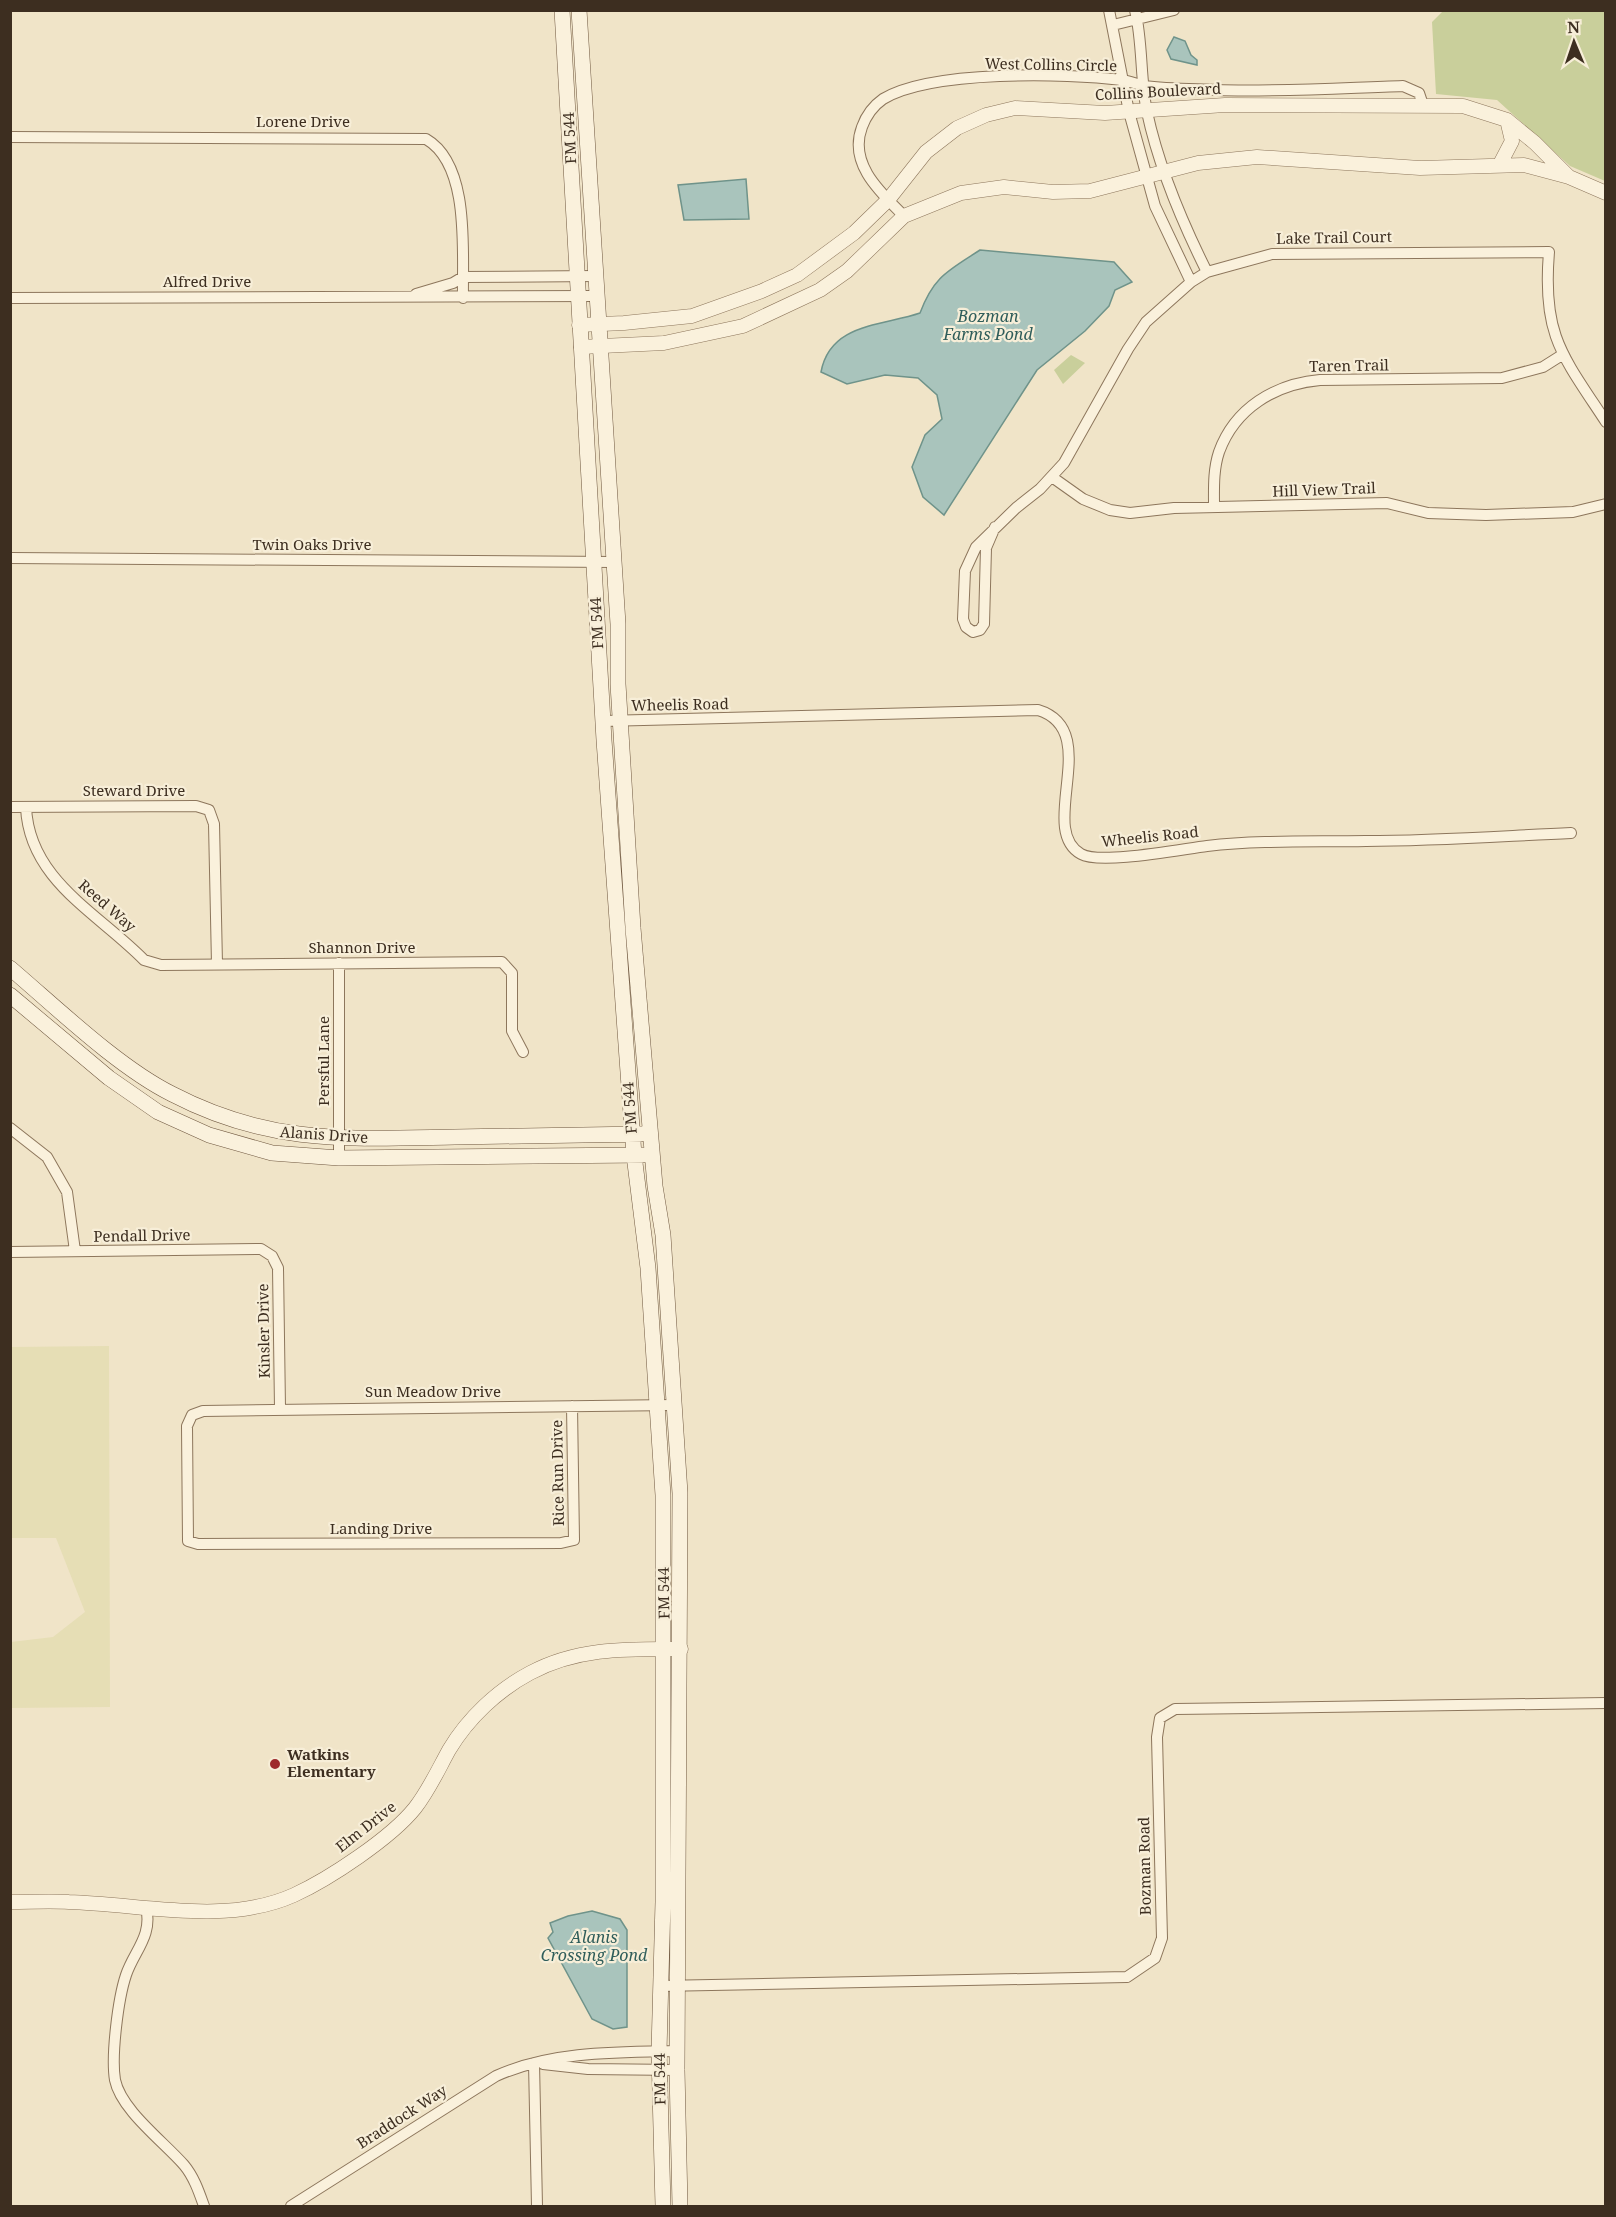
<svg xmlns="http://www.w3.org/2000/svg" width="1616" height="2217" font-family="'Noto Serif',serif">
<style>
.farmland{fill:#e6deb5}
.green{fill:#c9cf9b}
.water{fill:#a9c4bc;stroke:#6f938a;stroke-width:1.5}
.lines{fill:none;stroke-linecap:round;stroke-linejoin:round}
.minor-casing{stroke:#8d765c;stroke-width:12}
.tertiary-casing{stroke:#8d765c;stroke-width:15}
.secondary-casing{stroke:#6f573f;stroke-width:16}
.minor{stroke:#faf1dc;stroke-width:10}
.tertiary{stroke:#faf1dc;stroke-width:14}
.secondary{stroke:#faf1dc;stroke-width:15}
.poi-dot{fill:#9e2a2b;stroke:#f7eed8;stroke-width:2}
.labels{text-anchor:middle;stroke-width:4.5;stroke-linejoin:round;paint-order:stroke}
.street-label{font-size:15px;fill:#3d2e20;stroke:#f7eed8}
.poi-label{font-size:15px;font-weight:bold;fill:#3d2e20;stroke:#f7eed8;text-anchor:start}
.water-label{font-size:16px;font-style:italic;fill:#2f5d5a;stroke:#f7eed8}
</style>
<rect width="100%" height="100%" fill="#f0e4c8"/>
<path class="farmland" d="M 109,1346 L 110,1707 L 11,1708 L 11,1642 L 53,1637 L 85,1612 L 56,1538 L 11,1538 L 11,1347 Z"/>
<path class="green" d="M 1443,11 L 1605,11 L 1605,181 L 1570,166 L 1497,100 L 1436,94 L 1432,22 Z
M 1071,355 L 1085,363 L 1063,384 L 1054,370 Z"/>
<path class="water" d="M 1174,37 L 1185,41 L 1191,55 L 1197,60 L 1197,65 L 1171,59 L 1167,50 Z
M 746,179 L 749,219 L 684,220 L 678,185 Z
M 980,250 L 1114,262 L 1132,282 L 1115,290 L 1109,306 L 1085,331 L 1037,370 L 944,515 L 923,497 L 912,467 L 925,435 L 942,419 L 937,395 L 918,378 L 885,375 L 847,384 L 821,372 C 830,323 882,326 920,313 C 934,276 948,271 980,250 Z
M 592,1911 L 620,1919 L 627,1930 L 627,2027 L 613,2029 L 592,2019 L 548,1938 L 553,1932 L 550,1923 L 568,1916 Z"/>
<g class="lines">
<g class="minor-casing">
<path id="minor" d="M 1109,10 L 1129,112 L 1155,206 L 1191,282
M 1135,10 C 1143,43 1140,79 1147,112 C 1159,168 1181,220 1207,272
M 1113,25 L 1174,10
M 10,137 L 426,139 C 471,165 462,254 463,298
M 904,216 C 881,193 848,164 862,127 C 866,116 873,106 883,99 C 931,70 1066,73 1122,80 C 1129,81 1136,84 1144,86 C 1167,89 1193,89 1216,90 C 1278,92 1341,88 1403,86 L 1419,93 L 1423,105
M 416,294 L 453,283 L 463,277 L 596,276
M 10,298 L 597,296
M 1052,477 L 1083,499 L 1110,510 L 1130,513 L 1174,508 L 1387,503 L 1428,513 L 1486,515 L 1573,512 L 1606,504
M 1214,507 C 1214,489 1213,470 1219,452 C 1235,408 1275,384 1320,380 L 1502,378 L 1543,367 L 1562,355
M 995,527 L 986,548 L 984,624 L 980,630 L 973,632 L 966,627 L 963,619 L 965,571 L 976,547 L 1016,508 L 1040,489 L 1064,463 L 1128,349 L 1146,322 L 1191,282 L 1207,272 L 1272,254 L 1549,252 C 1542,335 1562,355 1606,422
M 10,558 L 614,562
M 603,721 L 1038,710 C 1104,730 1036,829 1081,854 C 1100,865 1182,849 1207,846 C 1260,840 1313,842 1366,841 C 1435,841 1503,836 1571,833
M 10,807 L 196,806 L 209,810 L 214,824 L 217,964
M 26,807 C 29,880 98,913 144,960 L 161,965 L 502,962 L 512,973 L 512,1031 L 523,1052
M 10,1128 L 47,1157 L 67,1192 L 75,1251
M 339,1158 L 339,963
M 10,1252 L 261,1249 L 272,1256 L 278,1268 L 280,1408
M 572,1406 L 574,1540 L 561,1543 L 198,1544 L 188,1541 L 187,1426 L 192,1415 L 203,1411 L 675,1405
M 146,1907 C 153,1936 134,1951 126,1975 C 118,1999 111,2056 115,2080 C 121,2110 164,2142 184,2165 C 194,2177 199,2192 204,2206
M 659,1986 L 1127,1977 L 1155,1958 L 1162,1938 L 1157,1737 L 1160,1718 L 1175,1709 L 1606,1703
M 534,2063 L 537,2206
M 543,2064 L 588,2069 L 677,2070
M 291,2206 L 496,2076 C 551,2051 618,2052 677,2051"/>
</g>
<g class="tertiary-casing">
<path id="tertiary" d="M 1500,164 L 1512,141 L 1507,120
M 579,325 L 624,323 L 692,316 L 762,291 L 797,275 L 854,233 L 888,200 L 926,152 L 957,128 L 986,115 L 1015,108 L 1105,113 L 1225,105 L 1463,106 L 1507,120 L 1535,143 L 1569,177
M 581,347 L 664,343 L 743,326 L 820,290 L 847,271 L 904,216 L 961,193 L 1004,187 L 1053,192 L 1090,191 L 1198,163 L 1257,157 L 1420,168 L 1524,165 L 1569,177 L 1606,193
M 10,1902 C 30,1902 50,1901 69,1902 C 142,1904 225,1926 294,1895 C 329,1879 391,1838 415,1808 C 429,1790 438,1770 449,1750 C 468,1718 498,1690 530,1673 C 578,1647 629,1649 681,1649"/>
</g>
<g class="secondary-casing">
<path id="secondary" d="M 562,10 L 604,740 L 634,1155 L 648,1268 L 663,1495 L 663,1902 L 659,2051 L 663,2206
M 579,10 L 618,624 L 618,684 L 633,928 L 655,1186 L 663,1235 L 680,1493 L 677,2070 L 680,2206
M 10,968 C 57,1008 118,1067 172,1094 C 270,1145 349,1139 455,1137 C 518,1136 580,1135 642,1134
M 10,995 L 109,1078 L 158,1112 L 209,1135 L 272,1153 L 339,1158 L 643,1155"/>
</g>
<use href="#minor" class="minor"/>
<use href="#tertiary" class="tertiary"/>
<use href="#secondary" class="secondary"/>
</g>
<circle class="poi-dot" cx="275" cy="1764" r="6"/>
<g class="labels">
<g class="street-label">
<text transform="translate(1051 65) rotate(1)" y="5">West Collins Circle</text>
<text transform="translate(1158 92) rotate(-3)" y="5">Collins Boulevard</text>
<text x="303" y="127">Lorene Drive</text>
<text transform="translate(570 138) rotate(-93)" y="5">FM 544</text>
<text transform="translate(1334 238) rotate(-1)" y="5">Lake Trail Court</text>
<text x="207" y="287">Alfred Drive</text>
<text transform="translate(1349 366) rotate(-1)" y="5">Taren Trail</text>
<text transform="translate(1324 490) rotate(-2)" y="5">Hill View Trail</text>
<text x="312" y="550">Twin Oaks Drive</text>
<text transform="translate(597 623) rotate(-93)" y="5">FM 544</text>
<text transform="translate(680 705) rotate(-1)" y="5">Wheelis Road</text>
<text x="134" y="796">Steward Drive</text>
<text transform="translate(1150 837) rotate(-6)" y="5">Wheelis Road</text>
<text transform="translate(107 906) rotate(41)" y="5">Reed Way</text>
<text x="362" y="953">Shannon Drive</text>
<text transform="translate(324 1061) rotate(-90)" y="5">Persful Lane</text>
<text transform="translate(630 1108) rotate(-94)" y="5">FM 544</text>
<text transform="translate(324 1135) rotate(4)" y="5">Alanis Drive</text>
<text transform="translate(142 1236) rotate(-1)" y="5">Pendall Drive</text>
<text transform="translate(264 1331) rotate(-91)" y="5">Kinsler Drive</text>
<text x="433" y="1397">Sun Meadow Drive</text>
<text transform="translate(558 1473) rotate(-91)" y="5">Rice Run Drive</text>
<text x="381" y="1534">Landing Drive</text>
<text transform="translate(664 1593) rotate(-91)" y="5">FM 544</text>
<text transform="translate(366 1827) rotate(-38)" y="5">Elm Drive</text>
<text transform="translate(1145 1866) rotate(-91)" y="5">Bozman Road</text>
<text transform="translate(660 2079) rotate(-91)" y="5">FM 544</text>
<text transform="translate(402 2117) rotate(-33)" y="5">Braddock Way</text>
</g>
<g class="poi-label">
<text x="287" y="1760">Watkins<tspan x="287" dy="17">Elementary</tspan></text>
</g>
<g class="water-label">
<text x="988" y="322">Bozman<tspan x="988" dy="18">Farms Pond</tspan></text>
<text x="594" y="1943">Alanis<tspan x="594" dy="18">Crossing Pond</tspan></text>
</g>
</g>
<rect width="1616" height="2217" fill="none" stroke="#3d2e20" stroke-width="24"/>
<g transform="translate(1574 42) rotate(358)" stroke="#f7eed8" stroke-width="4.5" paint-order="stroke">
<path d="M0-4.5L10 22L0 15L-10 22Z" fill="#3d2e20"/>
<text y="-9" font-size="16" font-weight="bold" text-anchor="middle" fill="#3d2e20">N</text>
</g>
</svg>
